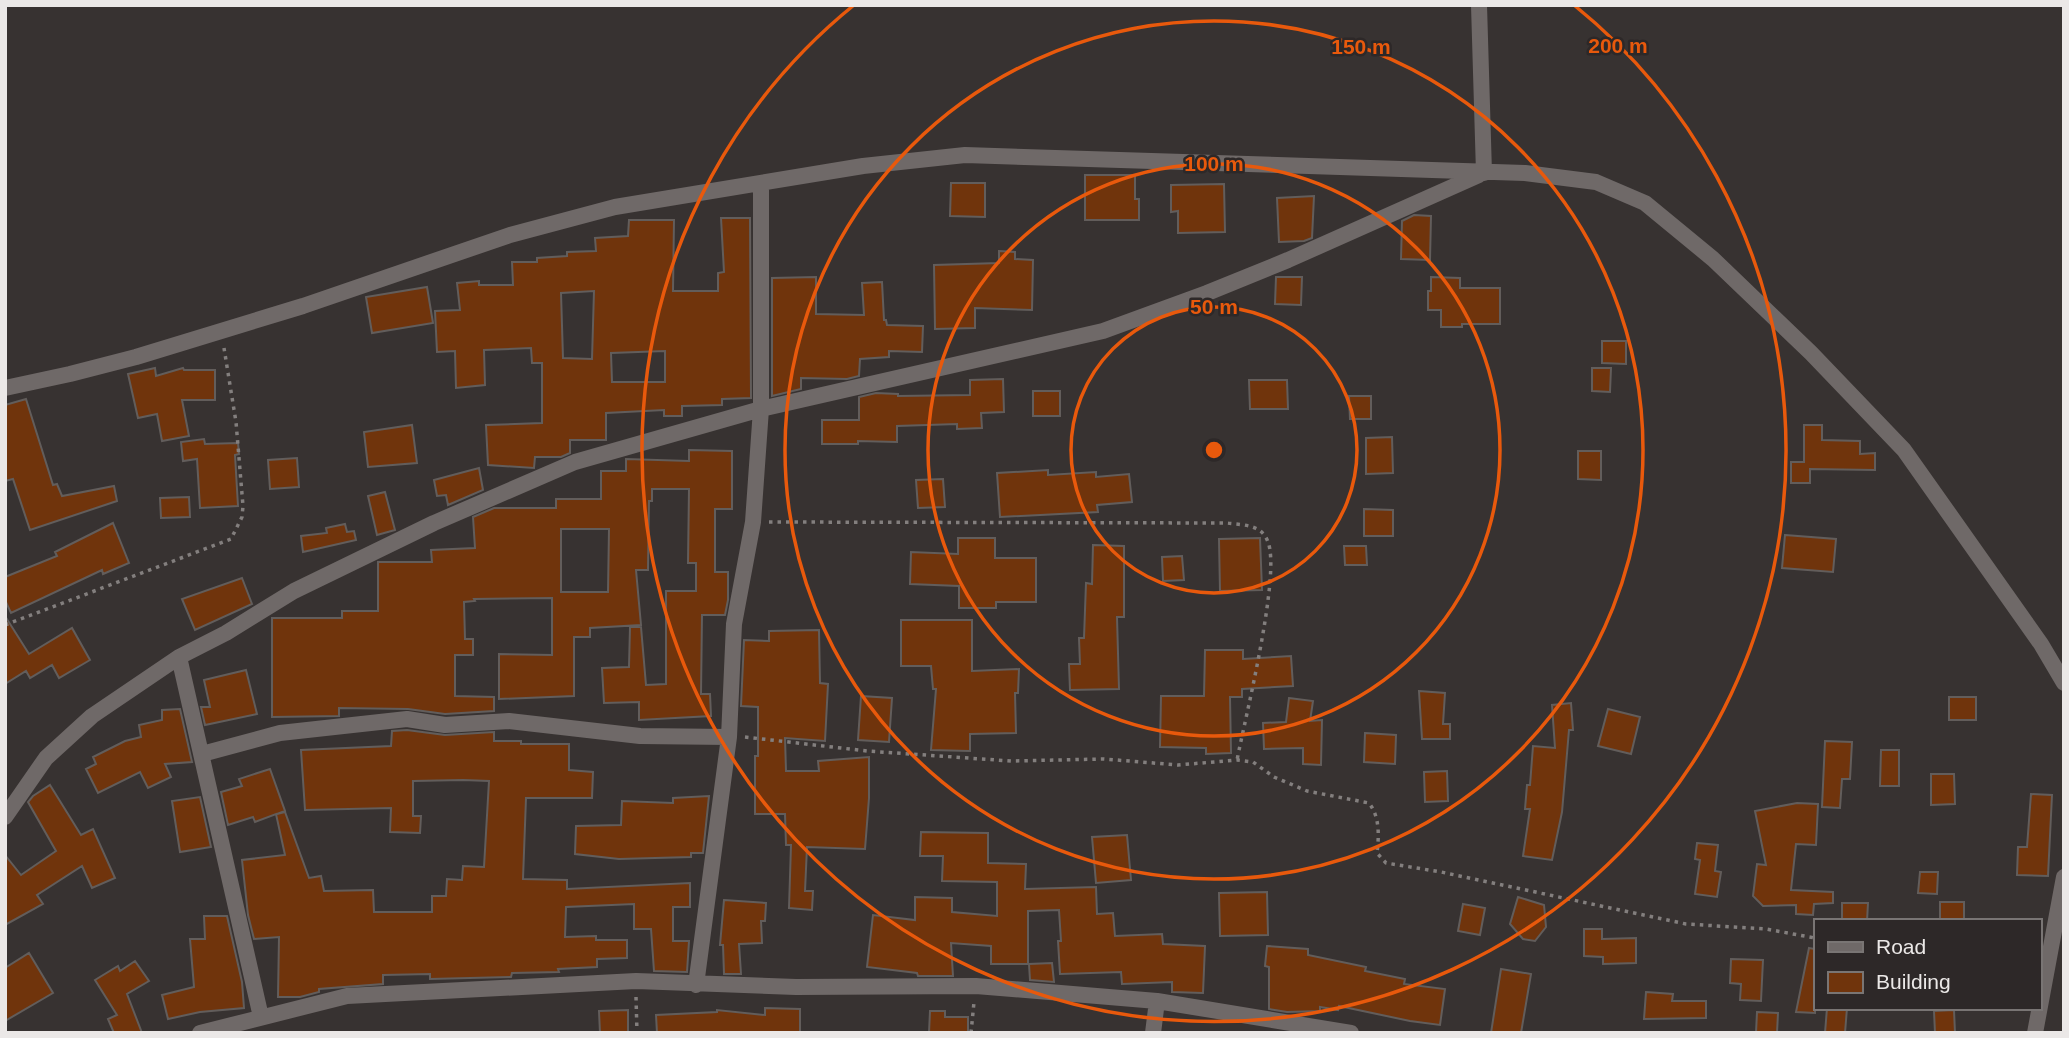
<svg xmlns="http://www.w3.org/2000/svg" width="2069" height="1038" font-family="Arial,sans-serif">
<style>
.building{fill:#70340c;stroke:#625d5b;stroke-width:2;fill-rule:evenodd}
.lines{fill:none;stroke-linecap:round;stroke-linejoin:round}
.path{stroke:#837f7e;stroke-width:3.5;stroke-dasharray:3.5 5;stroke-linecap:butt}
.minor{stroke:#6f6968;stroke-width:16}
.ring{fill:none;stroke:#e8590c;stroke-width:3.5}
.centre{fill:#e8590c;stroke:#2d2828;stroke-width:3.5}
.ring-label{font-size:21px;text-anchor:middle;font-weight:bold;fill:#e8590c;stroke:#2d2828;stroke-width:5;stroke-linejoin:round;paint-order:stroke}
</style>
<rect width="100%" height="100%" fill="#373231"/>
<path class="building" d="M 1085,175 L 1135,175 L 1135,199 L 1139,199 L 1139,220 L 1085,220 Z
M 951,183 L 985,183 L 985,217 L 950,216 Z
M 1224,184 L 1225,232 L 1178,233 L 1178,211 L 1171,212 L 1171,185 Z
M 1314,196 L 1312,238 L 1304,241 L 1279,242 L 1277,198 Z
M 1414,215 L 1431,216 L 1430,260 L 1401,259 L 1402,221 Z
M 721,218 L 750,218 L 751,398 L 722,399 L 722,405 L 682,406 L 682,416 L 664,416 L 664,410 L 606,413 L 606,440 L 570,440 L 570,453 L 561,457 L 535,457 L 534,468 L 488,465 L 486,425 L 542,423 L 542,363 L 532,363 L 531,348 L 484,350 L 485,385 L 456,388 L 455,351 L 437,352 L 435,311 L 460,310 L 457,283 L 479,281 L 479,285 L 513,285 L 512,262 L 537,262 L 537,258 L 567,256 L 567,252 L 596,251 L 595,238 L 628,236 L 629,220 L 674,220 L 673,291 L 718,291 L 718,273 L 724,272 ZM 594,291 L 592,359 L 563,358 L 561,293 ZM 665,351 L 665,382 L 612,382 L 611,353 Z
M 999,251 L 1015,252 L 1015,259 L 1033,260 L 1032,310 L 975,308 L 975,328 L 935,329 L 934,265 L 999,263 Z
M 816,277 L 816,314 L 864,315 L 862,283 L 882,282 L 884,320 L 886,320 L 887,325 L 923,326 L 922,352 L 889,351 L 889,357 L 860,359 L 859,376 L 847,379 L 801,378 L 801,389 L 772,396 L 772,278 Z
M 1276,277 L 1302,277 L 1301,305 L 1275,304 Z
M 1431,277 L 1460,278 L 1460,288 L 1500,288 L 1500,324 L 1462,324 L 1462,327 L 1441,327 L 1441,310 L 1428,310 L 1428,291 L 1431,291 Z
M 427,287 L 433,323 L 372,333 L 366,297 Z
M 1602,341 L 1626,341 L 1626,364 L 1602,363 Z
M 155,368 L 156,376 L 183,368 L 184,370 L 215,370 L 215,400 L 182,400 L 189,436 L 162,441 L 157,414 L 138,418 L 128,374 Z
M 1592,368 L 1611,368 L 1610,392 L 1592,391 Z
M 1003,379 L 1004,412 L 981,413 L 982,428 L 957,429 L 957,424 L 897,426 L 897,442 L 858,441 L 858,444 L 822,444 L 822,420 L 859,420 L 859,397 L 876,393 L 898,394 L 898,396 L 970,395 L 970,380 Z
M 1249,380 L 1287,380 L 1288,409 L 1250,409 Z
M 1033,391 L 1060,391 L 1060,416 L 1033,416 Z
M 1349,396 L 1371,396 L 1371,419 L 1350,419 Z
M 26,399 L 53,485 L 57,484 L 62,496 L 114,486 L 117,501 L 30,530 L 13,479 L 5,481 L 5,405 Z
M 412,425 L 417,463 L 368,467 L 364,432 Z
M 1804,425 L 1822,425 L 1822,440 L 1860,441 L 1860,454 L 1875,453 L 1875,470 L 1810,469 L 1810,483 L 1791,483 L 1791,462 L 1804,462 Z
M 1392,437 L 1393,473 L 1366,474 L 1366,438 Z
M 204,439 L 205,444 L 238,443 L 239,454 L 235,455 L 238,506 L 200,508 L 197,459 L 183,461 L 181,442 Z
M 689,450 L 732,451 L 732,509 L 715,509 L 715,572 L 728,572 L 728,600 L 725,615 L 702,615 L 701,694 L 710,694 L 711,716 L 639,720 L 639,702 L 604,703 L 602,668 L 629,667 L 630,627 L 641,627 L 646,685 L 666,684 L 666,591 L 696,591 L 696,563 L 688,563 L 689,489 L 652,489 L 652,501 L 649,501 L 648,570 L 636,570 L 641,625 L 590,628 L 590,637 L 574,637 L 574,696 L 499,699 L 499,654 L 552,655 L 552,598 L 474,599 L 475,601 L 464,602 L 465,639 L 473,639 L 473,655 L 455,655 L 455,696 L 494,697 L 494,711 L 445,714 L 408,709 L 339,708 L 339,716 L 272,717 L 272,618 L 342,618 L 342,611 L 378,611 L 378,562 L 432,562 L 431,550 L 475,548 L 473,517 L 494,508 L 556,508 L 556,499 L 601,499 L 601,471 L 626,471 L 626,459 L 689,461 ZM 561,529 L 609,529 L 608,592 L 561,592 Z
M 1578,451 L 1601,451 L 1601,480 L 1578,479 Z
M 297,458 L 299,487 L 270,489 L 268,460 Z
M 479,468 L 483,490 L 448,505 L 446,495 L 437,496 L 434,480 Z
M 1048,470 L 1048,475 L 1096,472 L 1096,477 L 1129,474 L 1132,502 L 1097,505 L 1098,512 L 1000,517 L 997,473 Z
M 943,479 L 945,507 L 918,508 L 916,480 Z
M 385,492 L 395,530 L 377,535 L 368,496 Z
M 189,497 L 190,517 L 161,518 L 160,498 Z
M 1364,509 L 1393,510 L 1393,536 L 1364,536 Z
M 113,523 L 129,563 L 103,574 L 102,570 L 11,613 L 5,600 L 5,577 L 57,556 L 55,552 Z
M 345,524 L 347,532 L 354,531 L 356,540 L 303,552 L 301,536 L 327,533 L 326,528 Z
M 1785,535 L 1836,539 L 1833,572 L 1782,568 Z
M 958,538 L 995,538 L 995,558 L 1036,558 L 1036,602 L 996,602 L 996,608 L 959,608 L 959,586 L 910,584 L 911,552 L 958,554 Z
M 1260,538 L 1262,590 L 1220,591 L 1219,539 Z
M 1093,545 L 1124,546 L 1124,617 L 1117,617 L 1119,689 L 1070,690 L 1069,664 L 1080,664 L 1079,638 L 1084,638 L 1086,583 L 1092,584 Z
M 1344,546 L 1366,546 L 1367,565 L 1345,565 Z
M 1182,556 L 1184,580 L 1163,581 L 1162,557 Z
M 242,578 L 252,604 L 195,630 L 182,599 Z
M 5,616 L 29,654 L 72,628 L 90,660 L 59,678 L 52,665 L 30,678 L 26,671 L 5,684 Z
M 901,620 L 972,620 L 972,671 L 1019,669 L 1018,693 L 1015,693 L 1016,733 L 970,734 L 970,751 L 931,750 L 936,689 L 933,689 L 931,666 L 901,666 Z
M 819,630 L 820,683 L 828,684 L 825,741 L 785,738 L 786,771 L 819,771 L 818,761 L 869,757 L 869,798 L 865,849 L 807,847 L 805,891 L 813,891 L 812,910 L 789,908 L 791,845 L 786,845 L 785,814 L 755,814 L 755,756 L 758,756 L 758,707 L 741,706 L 744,640 L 769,641 L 769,631 Z
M 1205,650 L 1243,650 L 1243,659 L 1291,656 L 1293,686 L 1242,689 L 1242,697 L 1230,697 L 1231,753 L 1206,754 L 1206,748 L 1160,747 L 1161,696 L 1204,696 Z
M 246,670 L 257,714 L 205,725 L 201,707 L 210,707 L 204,680 Z
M 1419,691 L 1445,693 L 1443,724 L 1450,724 L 1450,739 L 1422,739 Z
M 861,696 L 892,698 L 889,742 L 858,740 Z
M 1949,697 L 1976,697 L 1976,720 L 1949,720 Z
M 1289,698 L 1313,701 L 1310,721 L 1322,720 L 1321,765 L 1303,764 L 1303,748 L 1264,749 L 1263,723 L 1286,722 Z
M 1571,703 L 1573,730 L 1569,730 L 1562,812 L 1552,860 L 1523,856 L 1530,809 L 1525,809 L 1527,785 L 1530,785 L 1533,746 L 1555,748 L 1552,705 Z
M 180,709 L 192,762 L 165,764 L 171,777 L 148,788 L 140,772 L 98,793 L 86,769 L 96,764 L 93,757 L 125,741 L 141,737 L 139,725 L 162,720 L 162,710 Z
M 1608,709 L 1640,717 L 1631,754 L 1598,746 Z
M 407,730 L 445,735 L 494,732 L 494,741 L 521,741 L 521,744 L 569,744 L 569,770 L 593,772 L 592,798 L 526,798 L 523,879 L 567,880 L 567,889 L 690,883 L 690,907 L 673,907 L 673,941 L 689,941 L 687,972 L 654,971 L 651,929 L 634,929 L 634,904 L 566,907 L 565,937 L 596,936 L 596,940 L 627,940 L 627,958 L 597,959 L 597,967 L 558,969 L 559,972 L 512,973 L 511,977 L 430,979 L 430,974 L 383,975 L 383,984 L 319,989 L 319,992 L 300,997 L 278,997 L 279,937 L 254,939 L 248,915 L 242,860 L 285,855 L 276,814 L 255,822 L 253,817 L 228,825 L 221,792 L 242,786 L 239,779 L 270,769 L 285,811 L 277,814 L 285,812 L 309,878 L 321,876 L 324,891 L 373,890 L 374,912 L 432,912 L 432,896 L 446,896 L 447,879 L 462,880 L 463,866 L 484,867 L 489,781 L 463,780 L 413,781 L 413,816 L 421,816 L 420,833 L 390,832 L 391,808 L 305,810 L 301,750 L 391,746 L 392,731 Z
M 1365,733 L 1396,735 L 1395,764 L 1364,762 Z
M 1825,741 L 1852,742 L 1850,779 L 1842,779 L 1840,808 L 1822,807 Z
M 1881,750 L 1899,750 L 1899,786 L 1880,786 Z
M 1447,771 L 1448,801 L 1425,802 L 1424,772 Z
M 1931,774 L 1954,774 L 1955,804 L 1931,805 Z
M 50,785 L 81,835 L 93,829 L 115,878 L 92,888 L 82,866 L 37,895 L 43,904 L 5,925 L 5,855 L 21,875 L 56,851 L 28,802 L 33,796 Z
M 2031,794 L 2052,795 L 2048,876 L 2017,875 L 2018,847 L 2027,847 Z
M 709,796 L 703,853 L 691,853 L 691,857 L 619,859 L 575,854 L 576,826 L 621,825 L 622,801 L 673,803 L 673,798 Z
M 200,797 L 211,847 L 180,852 L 172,801 Z
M 1797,803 L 1818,804 L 1816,845 L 1796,844 L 1791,890 L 1833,892 L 1833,903 L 1814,904 L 1813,915 L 1796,914 L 1796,905 L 1763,906 L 1753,896 L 1757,864 L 1766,865 L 1755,811 Z
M 921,832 L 988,833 L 988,863 L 1026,864 L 1025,889 L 1096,887 L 1097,914 L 1113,913 L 1115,936 L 1162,934 L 1163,944 L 1205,946 L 1203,993 L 1172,992 L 1172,982 L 1122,984 L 1121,972 L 1060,974 L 1058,941 L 1061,941 L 1059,910 L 1028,911 L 1028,964 L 991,964 L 991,946 L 951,943 L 953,976 L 918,976 L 917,973 L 867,967 L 873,915 L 915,920 L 915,897 L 952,898 L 952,912 L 997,916 L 997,882 L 942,881 L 943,856 L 920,856 Z
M 1127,835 L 1131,880 L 1096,883 L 1092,837 Z
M 1697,843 L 1718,845 L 1715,871 L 1721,872 L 1717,897 L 1695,894 L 1700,860 L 1695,859 Z
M 1920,872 L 1938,872 L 1937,894 L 1918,893 Z
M 1267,892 L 1268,935 L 1220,936 L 1219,893 Z
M 1518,897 L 1544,905 L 1546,927 L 1535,941 L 1523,939 L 1510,924 Z
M 724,900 L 766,903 L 765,921 L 761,921 L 762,943 L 739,944 L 741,974 L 724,974 L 723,945 L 720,945 Z
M 1940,902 L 1964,902 L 1964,921 L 1940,921 Z
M 1842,903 L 1868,903 L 1867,921 L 1842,921 Z
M 1463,904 L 1485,908 L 1480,935 L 1458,931 Z
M 204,916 L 227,916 L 242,982 L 244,1008 L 200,1012 L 168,1019 L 162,995 L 194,987 L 190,939 L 205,939 Z
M 1584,929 L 1602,929 L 1602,939 L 1636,938 L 1636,963 L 1603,964 L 1603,957 L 1584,956 Z
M 1267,946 L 1308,949 L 1308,955 L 1366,967 L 1365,971 L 1405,979 L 1404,984 L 1445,989 L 1440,1025 L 1410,1021 L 1339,1006 L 1338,1010 L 1320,1007 L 1320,1011 L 1287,1012 L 1269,1009 L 1269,967 L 1265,966 Z
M 1809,948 L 1815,949 L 1815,1013 L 1796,1012 Z
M 29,953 L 53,993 L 5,1021 L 5,968 Z
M 1731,959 L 1763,960 L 1761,1001 L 1740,1000 L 1741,984 L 1730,983 Z
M 135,961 L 149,981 L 127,994 L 142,1033 L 114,1033 L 108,1019 L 117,1015 L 95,980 L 118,966 L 120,971 Z
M 1052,963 L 1054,982 L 1030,980 L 1029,964 Z
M 1501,969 L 1531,974 L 1521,1033 L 1491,1033 Z
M 1646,992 L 1673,994 L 1672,1001 L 1706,1001 L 1706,1018 L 1644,1019 Z
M 765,1008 L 800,1009 L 800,1033 L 657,1033 L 656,1015 L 717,1012 L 717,1010 L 765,1015 Z
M 1827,1008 L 1847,1008 L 1845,1033 L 1825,1033 Z
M 628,1010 L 628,1033 L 600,1033 L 599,1011 Z
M 1954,1010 L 1955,1033 L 1935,1033 L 1934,1011 Z
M 930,1011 L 945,1011 L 945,1017 L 968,1017 L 968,1033 L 929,1033 Z
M 1757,1012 L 1778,1013 L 1777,1033 L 1756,1033 Z"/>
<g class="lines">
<path class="path" d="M 769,522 L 1227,523 C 1242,525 1262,524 1268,542 C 1281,575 1245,719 1237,760
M 5,625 L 231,539 L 242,517 L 243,506 L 236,422 L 224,348
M 745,737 L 867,751 L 1011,761 L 1104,759 L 1178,765 L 1237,760 L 1253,762 L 1274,777 L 1307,791 L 1369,803 C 1380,817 1379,836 1377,853 L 1386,863 L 1441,872 L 1686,924 L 1766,929 L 1815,938
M 636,997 L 637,1033
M 971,1033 L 974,1002"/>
<path class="minor" d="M 1479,5 L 1484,173
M 5,388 L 70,374 L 136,357 L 303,306 L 510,235 L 615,207 L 863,166 L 965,155 L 1525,173 L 1596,182 L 1645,203 L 1713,259 L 1811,353 L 1904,450 L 2041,644 L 2064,683
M 179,657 L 261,1017
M 202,754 L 280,733 L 407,719 L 445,725 L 509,721 L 640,736 L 729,737
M 5,817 L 46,758 L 92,716 L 179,657 L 226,633 L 294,591 L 434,523 L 575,462 L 761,409 L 1103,331 L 1207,293 L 1288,260 L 1479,175
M 696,985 L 729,737 L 734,624 L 753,522 L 761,409 L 761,183
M 200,1033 L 347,996 L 636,981 L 796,987 L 976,986 L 1157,1001 L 1351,1033
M 1153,1033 L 1157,1001
M 2035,1033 L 2064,877"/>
</g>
<g class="ring">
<circle cx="1214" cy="450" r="143"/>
<circle cx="1214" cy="450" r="286"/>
<circle cx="1214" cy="450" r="429"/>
<path d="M1574 5A572 572 0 1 1 854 5"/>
</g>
<circle cx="1214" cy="450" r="10" class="centre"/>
<g class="ring-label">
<text x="1618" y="53">200 m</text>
<text x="1361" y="54">150 m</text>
<text x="1214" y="171">100 m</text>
<text x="1214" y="314">50 m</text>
</g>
<rect width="2069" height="1038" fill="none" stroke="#ebe8e7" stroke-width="14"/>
<rect x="1814" y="919" width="228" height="91" fill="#2d2828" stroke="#797574" stroke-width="2"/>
<rect x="1828" y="942" width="35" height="10" fill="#6f6968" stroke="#797574" stroke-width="2"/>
<text x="1876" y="954" font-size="21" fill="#ebe8e7">Road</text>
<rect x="1828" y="972" width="35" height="21" fill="#70340c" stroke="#797574" stroke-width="2"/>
<text x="1876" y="989" font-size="21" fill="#ebe8e7">Building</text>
</svg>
